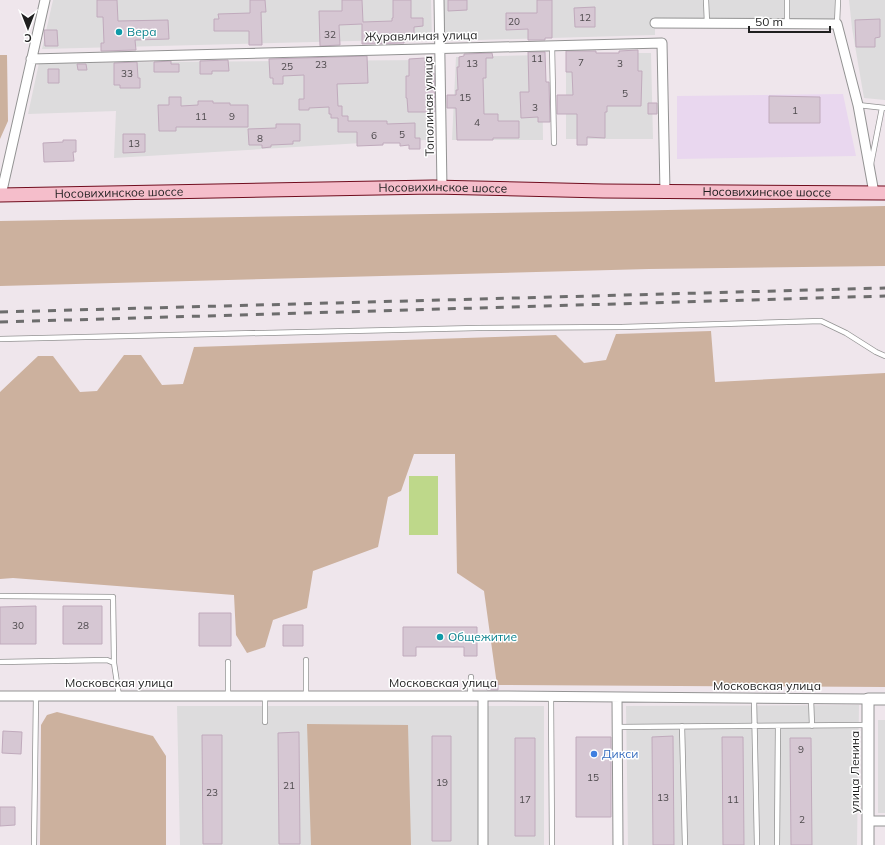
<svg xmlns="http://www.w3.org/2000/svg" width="885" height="845" font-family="Mulish,sans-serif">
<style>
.residential{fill:#dddcdd}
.commercial{fill:#e9d7ef}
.forest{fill:#ccb19e}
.pitch{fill:#bed88a}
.building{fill:#d6c7d3;stroke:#c0aabc}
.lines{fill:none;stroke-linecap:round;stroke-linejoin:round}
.service-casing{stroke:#939393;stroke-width:6}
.minor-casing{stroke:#939393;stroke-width:11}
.tertiary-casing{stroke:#939393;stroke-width:13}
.secondary-casing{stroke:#700d1e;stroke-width:15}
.service{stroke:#fff;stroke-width:4.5}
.minor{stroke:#fff;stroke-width:9}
.tertiary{stroke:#fff;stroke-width:11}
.secondary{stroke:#f5becb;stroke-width:13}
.rail{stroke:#6d6d6d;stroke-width:3;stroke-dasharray:8 8;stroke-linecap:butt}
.culture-dot{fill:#0f9aa8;stroke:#fff;stroke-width:1.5}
.shop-dot{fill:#3f7fe0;stroke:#fff;stroke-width:1.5}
.labels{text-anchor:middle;stroke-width:3;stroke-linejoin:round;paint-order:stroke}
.number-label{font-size:10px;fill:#4d494c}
.culture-label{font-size:12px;fill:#0d838f;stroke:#fff;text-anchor:start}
.street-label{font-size:12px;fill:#1f1f1f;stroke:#fff}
.shop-label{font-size:12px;fill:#366cbe;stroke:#fff;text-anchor:start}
</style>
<rect width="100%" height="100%" fill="#efe6ec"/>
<path class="residential" d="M 53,0 L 431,0 L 432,39 L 42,49 Z
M 443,0 L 838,0 L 837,24 L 655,24 L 655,35 L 444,41 Z
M 849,0 L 885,0 L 885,100 L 864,98 L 852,28 Z
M 566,53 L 651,53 L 653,139 L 566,139 Z
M 542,55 L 543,140 L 452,140 L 456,57 Z
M 429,60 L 429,140 L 395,141 L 114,158 L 116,111 L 28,114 L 39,63 Z
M 859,705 L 857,845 L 628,845 L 626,706 Z
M 177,706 L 544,706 L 544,845 L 180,845 Z
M 878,720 L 885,720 L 885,813 L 878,813 Z"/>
<path class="commercial" d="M 843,94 L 856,156 L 677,159 L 677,96 Z"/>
<path class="forest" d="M 0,55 L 7,55 L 8,121 L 0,139 Z
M 885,206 L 885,266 L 649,269 L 0,286 L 0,221 L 613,211 Z
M 711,331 L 715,382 L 885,373 L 885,687 L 497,685 L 484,591 L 457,573 L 455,454 L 414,454 L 401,491 L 388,497 L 378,547 L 313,571 L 307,608 L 273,620 L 265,647 L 247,653 L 236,635 L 234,595 L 13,578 L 0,579 L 0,392 L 38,356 L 53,356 L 80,392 L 97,391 L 124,355 L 141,355 L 162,385 L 183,384 L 194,347 L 556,335 L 584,363 L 606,360 L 616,334 Z
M 57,712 L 153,736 L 166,756 L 166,845 L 40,845 L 41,725 L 47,715 Z
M 307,724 L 408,725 L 411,845 L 311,845 Z"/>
<path class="pitch" d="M 409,476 L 438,476 L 438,535 L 409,535 Z"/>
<path class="building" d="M 97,0 L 117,0 L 118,21 L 168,20 L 169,39 L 135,40 L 136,50 L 101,51 L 101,43 L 104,43 L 103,17 L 97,17 Z
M 250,0 L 265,0 L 266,12 L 261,12 L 262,45 L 249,45 L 249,31 L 214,31 L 214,19 L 219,19 L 218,14 L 250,13 Z
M 342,0 L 362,0 L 363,22 L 392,21 L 392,18 L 393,18 L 393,0 L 411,0 L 411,18 L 423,18 L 423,26 L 414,27 L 414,34 L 404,34 L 404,43 L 362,44 L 362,24 L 339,25 L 340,45 L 320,46 L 319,11 L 342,11 Z
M 448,0 L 467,0 L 467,10 L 448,11 Z
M 537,0 L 552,0 L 552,38 L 545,38 L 545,40 L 528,40 L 528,29 L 506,30 L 506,13 L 537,13 Z
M 595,7 L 595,27 L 575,27 L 574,8 Z
M 880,19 L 880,37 L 875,38 L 875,47 L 856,47 L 855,20 Z
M 44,30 L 57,30 L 58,46 L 45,46 Z
M 638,50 L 638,71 L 642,71 L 641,106 L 607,106 L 607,112 L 605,112 L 605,138 L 587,137 L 587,145 L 577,145 L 577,114 L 557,114 L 557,95 L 573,95 L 572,72 L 566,72 L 566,51 L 596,51 L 596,53 L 619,53 L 619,51 Z
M 528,52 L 545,52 L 546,82 L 549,82 L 550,122 L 538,122 L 538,117 L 521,118 L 520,92 L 529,92 Z
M 492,53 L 493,58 L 486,58 L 486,78 L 483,78 L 484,114 L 498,114 L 498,121 L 519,121 L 519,138 L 493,138 L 493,140 L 457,140 L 456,108 L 447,108 L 447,95 L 456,95 L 456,90 L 458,90 L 457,67 L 459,67 L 459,57 L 464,56 L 464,54 Z
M 367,56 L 368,83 L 337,84 L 338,106 L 342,106 L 342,116 L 348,116 L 348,121 L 387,121 L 387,124 L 415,123 L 415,138 L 420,138 L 420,149 L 409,149 L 409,145 L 400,146 L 400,143 L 383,143 L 383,145 L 357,146 L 357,132 L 338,132 L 338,118 L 331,118 L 331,114 L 329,114 L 329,107 L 309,108 L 309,110 L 299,110 L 299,99 L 304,99 L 304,75 L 283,76 L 283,84 L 273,84 L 273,78 L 270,78 L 269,59 Z
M 425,58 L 425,73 L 434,73 L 435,112 L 408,112 L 407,98 L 406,98 L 406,76 L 409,76 L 409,59 Z
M 228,60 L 229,71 L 212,71 L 212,74 L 200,74 L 200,61 Z
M 171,61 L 171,64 L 179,64 L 179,72 L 154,72 L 154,62 Z
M 137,62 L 138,78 L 140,78 L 140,88 L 120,88 L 120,85 L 114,85 L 114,63 Z
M 77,64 L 86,64 L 87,70 L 78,70 Z
M 48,69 L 59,69 L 59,83 L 48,83 Z
M 769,96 L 820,97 L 820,123 L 769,123 Z
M 169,97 L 181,97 L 181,106 L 198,105 L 198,101 L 213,101 L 213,103 L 230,103 L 230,105 L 248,105 L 248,127 L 176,127 L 176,131 L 159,131 L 158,105 L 169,105 Z
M 648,103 L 657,103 L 657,114 L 648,114 Z
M 276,124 L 300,124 L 300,141 L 293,141 L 293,144 L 271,145 L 271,147 L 262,148 L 262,145 L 249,145 L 248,129 L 276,128 Z
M 123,134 L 145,134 L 145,152 L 123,153 Z
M 63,140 L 76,140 L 76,152 L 73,152 L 74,161 L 44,162 L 43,143 L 63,142 Z
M 36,606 L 36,644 L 0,644 L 0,607 Z
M 63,606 L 102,606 L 102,644 L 63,644 Z
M 199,613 L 231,613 L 231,646 L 199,646 Z
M 283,625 L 303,625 L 303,646 L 283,646 Z
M 403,627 L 477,627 L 477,656 L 464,656 L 464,647 L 416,647 L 416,656 L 403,656 Z
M 487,681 L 498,682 L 498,690 L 487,690 Z
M 3,731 L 22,732 L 21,754 L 2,753 Z
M 299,732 L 300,844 L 279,844 L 278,733 Z
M 202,735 L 222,735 L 222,844 L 203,844 Z
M 432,736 L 451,736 L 451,841 L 432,841 Z
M 673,736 L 674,845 L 653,845 L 652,737 Z
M 576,737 L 611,737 L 611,817 L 576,817 Z
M 722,737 L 743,737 L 744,845 L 723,845 Z
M 515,738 L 535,738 L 535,836 L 515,836 Z
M 790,738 L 811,738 L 812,845 L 791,845 Z
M 0,807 L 15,807 L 15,825 L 0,826 Z"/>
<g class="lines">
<g class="service-casing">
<path id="service" d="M 706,0 L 707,23
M 787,0 L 787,23
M 837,24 L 838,0
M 552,45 L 554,143
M 858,105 L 885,108
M 871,164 L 882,108
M 0,339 L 477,328 L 622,327 L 821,321 L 846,333 L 876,352 L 885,356
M 0,596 L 113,597 L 114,663
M 0,662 L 107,660 L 114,663 L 119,696
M 228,696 L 228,662
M 306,696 L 306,660
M 470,696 L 471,677
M 551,697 L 552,845
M 754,699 L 757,845
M 811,699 L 812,726
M 265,722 L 265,696
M 682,726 L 685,845
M 617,727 L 868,725
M 34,845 L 36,696
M 777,845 L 778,726"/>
</g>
<g class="minor-casing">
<path id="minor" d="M 439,0 L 442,188
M 655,23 L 837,24 L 858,105 L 874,193
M 31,59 L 662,43 L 665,192
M 1,195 L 45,0
M 0,696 L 504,696 L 868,699
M 483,696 L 483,845
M 617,698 L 618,845
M 868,821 L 885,821"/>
</g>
<g class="tertiary-casing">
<path id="tertiary" d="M 868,845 L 868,699 L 885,699"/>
</g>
<g class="secondary-casing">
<g id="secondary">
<path id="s1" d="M 0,195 L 433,187 L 603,191 L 885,193"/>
</g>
</g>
<use href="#service" class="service"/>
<use href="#minor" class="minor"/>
<use href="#tertiary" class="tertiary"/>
<use href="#secondary" class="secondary"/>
<path class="rail" d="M 0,312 L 885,288
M 0,322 L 885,296"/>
</g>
<g class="culture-dot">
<circle cx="119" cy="32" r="4"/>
<circle cx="440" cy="637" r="4"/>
</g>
<circle class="shop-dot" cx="594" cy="754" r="4"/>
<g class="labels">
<g class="number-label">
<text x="585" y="21">12</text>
<text x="514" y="25">20</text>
<text x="330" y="38">32</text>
<text x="537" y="62">11</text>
<text x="581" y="66">7</text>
<text x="472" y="67">13</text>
<text x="620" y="67">3</text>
<text x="321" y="68">23</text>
<text x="287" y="70">25</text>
<text x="127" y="77">33</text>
<text x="625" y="97">5</text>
<text x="465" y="101">15</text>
<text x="535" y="111">3</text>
<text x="795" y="114">1</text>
<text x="201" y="120">11</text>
<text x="232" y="120">9</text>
<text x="477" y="126">4</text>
<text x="402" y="138">5</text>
<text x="374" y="139">6</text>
<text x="260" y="142">8</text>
<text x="134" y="147">13</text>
<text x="18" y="629">30</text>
<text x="83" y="629">28</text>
<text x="801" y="753">9</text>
<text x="593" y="781">15</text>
<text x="442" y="786">19</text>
<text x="289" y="789">21</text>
<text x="212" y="796">23</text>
<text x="663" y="801">13</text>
<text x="525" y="803">17</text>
<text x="733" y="803">11</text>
<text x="802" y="823">2</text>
</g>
<g class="culture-label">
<text x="127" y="36">Вера</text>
<text x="448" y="641">Общежитие</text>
</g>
<g class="street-label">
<text transform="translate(421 36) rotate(-1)" y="4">Журавлиная улица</text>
<text transform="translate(429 106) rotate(-91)" y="4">Тополиная улица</text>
<text dy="4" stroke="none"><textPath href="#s1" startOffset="443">Носовихинское шоссе</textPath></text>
<text dy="4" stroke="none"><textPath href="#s1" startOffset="767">Носовихинское шоссе</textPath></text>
<text dy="4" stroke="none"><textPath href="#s1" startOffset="119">Носовихинское шоссе</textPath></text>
<text x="119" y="687">Московская улица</text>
<text x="443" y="687">Московская улица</text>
<text x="767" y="690">Московская улица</text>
<text transform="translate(855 772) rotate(-90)" y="4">улица Ленина</text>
</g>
<g class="shop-label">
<text x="602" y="758">Дикси</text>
</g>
</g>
<g transform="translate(28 28) rotate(180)" stroke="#ffffff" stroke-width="3" paint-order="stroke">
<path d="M0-3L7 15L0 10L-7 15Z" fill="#1f1f1f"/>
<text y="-6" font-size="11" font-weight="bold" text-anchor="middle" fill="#1f1f1f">С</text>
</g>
<path d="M749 26v6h81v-6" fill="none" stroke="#1f1f1f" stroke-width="2"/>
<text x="755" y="26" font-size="12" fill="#1f1f1f" stroke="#ffffff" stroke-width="3" paint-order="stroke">50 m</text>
</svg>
